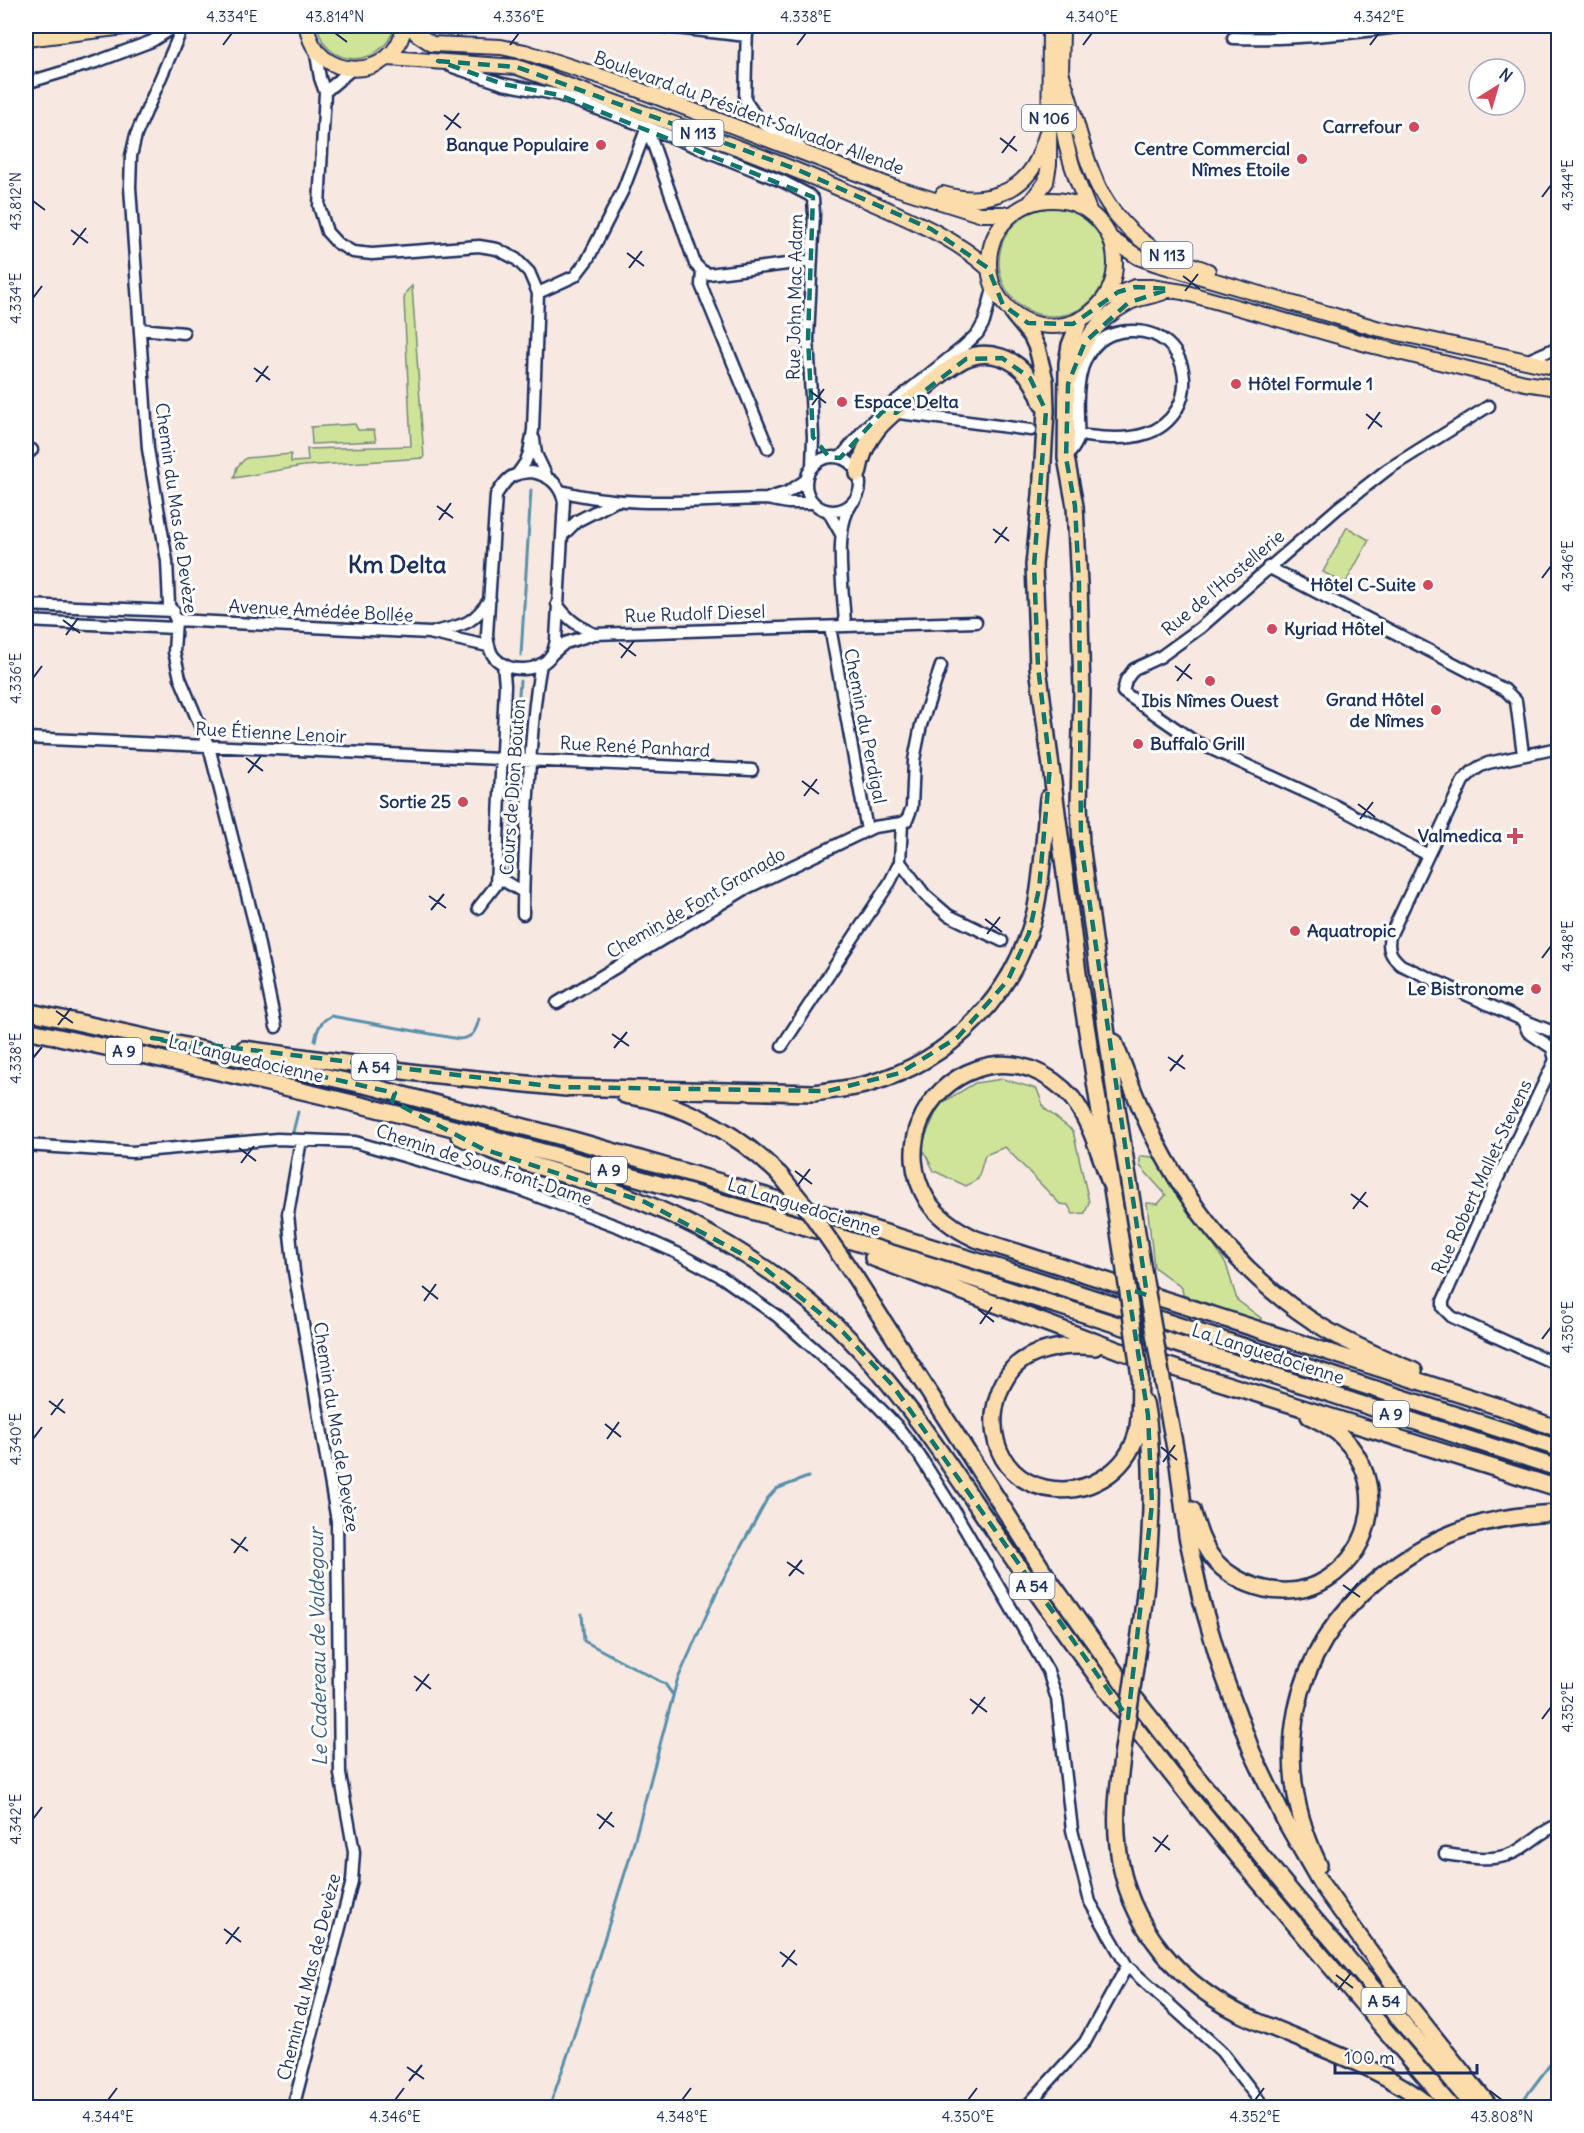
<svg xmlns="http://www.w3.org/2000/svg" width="1584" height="2133" font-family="Delius,sans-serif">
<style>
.green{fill:#cfe499;stroke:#758a7c;stroke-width:1.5}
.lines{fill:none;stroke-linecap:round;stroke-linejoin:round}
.stream{stroke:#5890aa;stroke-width:3}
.minor-casing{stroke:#1b2f5e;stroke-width:15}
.major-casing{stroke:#1b2f5e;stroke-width:18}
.highway-casing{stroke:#1b2f5e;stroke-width:20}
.minor{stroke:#fff;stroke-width:10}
.major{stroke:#fddcac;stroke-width:14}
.highway{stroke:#fddcac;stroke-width:15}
.highway-bridge-casing{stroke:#1b2f5e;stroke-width:20;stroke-linecap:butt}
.highway-bridge{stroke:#fddcac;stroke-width:15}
.marked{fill:none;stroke:#0f766e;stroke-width:4.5;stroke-dasharray:12 8;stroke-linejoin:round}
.ticks{fill:none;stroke:#1b2f5e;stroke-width:2}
.poi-dot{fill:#d1495b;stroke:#fff;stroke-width:2}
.labels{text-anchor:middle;stroke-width:6;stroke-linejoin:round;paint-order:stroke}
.shield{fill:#fff;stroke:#5f6d8e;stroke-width:1.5}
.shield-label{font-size:16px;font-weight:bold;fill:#1b2f5e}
.street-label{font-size:18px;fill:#1b2f5e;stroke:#fff}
.poi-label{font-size:18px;font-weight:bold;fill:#1b2f5e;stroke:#fff;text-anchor:end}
.water-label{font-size:20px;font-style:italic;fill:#395f84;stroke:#fff}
.district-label{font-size:24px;font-weight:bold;fill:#1b2f5e;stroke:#fff}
.neatline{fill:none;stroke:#1b2f5e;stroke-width:2}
.ticks-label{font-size:15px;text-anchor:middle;fill:#1b2f5e}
</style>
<rect width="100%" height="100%" fill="#f8e8e2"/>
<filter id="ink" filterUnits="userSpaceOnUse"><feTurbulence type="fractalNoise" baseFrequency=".0167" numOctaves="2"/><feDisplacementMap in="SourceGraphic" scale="12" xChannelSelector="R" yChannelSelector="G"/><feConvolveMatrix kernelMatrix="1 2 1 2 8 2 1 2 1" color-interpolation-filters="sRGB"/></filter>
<g filter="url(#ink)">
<path class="green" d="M 318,26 L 395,26 C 382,71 323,68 318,26 Z
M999 262a54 54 0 1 1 108 0a54 54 0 1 1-108 0Z
M 412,286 L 424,458 L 303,466 L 234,478 L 237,467 L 246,458 L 291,454 L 291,462 L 308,461 L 307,449 L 411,446 L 404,299 L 406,292 Z
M 355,424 L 358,430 L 374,430 L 376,441 L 312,444 L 311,427 Z
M 1347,527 L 1369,540 L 1345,584 L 1323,572 Z
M 1003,1079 L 1037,1089 L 1044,1108 L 1073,1131 L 1089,1202 L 1085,1213 L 1073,1214 L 1068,1205 L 1060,1204 L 1005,1147 L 985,1155 L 978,1179 L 966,1186 L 934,1171 L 921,1146 L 940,1104 L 975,1083 Z
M 1140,1156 L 1155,1157 L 1177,1196 L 1205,1232 L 1226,1264 L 1237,1300 L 1261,1318 L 1260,1322 L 1250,1321 L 1183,1295 L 1182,1288 L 1154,1267 L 1147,1203 L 1158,1204 L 1166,1195 L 1140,1166 Z"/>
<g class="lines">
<path class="stream" d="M 521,655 L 531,490
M 515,746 L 520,681
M 508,875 L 515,773
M 315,1041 C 317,1030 320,1021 331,1016 L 459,1039 C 473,1038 476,1031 479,1019
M 293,1132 L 298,1112
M 287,1182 L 283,1229 L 288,1260
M 329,1503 L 332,1530
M 582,1614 L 584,1641 L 665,1684 L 673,1695
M 304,2044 L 315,2004
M 549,2108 L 569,2051 L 630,1857 L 677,1681 L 719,1587 L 767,1499 L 776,1489 L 808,1477
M 1517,2108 L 1558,2054"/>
<g class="minor-casing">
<path id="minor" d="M 183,26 L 136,135 L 131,156 L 130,187 L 148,449 L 167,561 L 169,605 L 176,620 L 174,652 L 180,678 L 209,747 L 255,926 L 276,1027
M 658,26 L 747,36
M 747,26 L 745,100 L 753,112 L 765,125 L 801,148
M 1233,38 C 1291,40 1348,34 1404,26
M 315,48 L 320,78 L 325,92 L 319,206 L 327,232 L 337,243 L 353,252 L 372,254 L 479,246 L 497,249 L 516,259 L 529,272 L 538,293 L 533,430 L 529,453 L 525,463 L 518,473
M 450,66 L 503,84 L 559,95 L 647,127 L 784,182 L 809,195 L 813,199 L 814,214 L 808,338 L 813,437 L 812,467
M 26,83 L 96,62 L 152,41 L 176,26
M 325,92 L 352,69
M 647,127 L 695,264 L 702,271 L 709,274 L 811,261
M 702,271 L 701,285 L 768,448
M 538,293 L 575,276 L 588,259 L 623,190 L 647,127
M 140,329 L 184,333
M 1526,361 L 1558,347
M 891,412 L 1031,430
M 534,439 L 536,454 L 546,475
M 26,455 L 32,450
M806 484a27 27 0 1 1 54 0a27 27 0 1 1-54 0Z
M 840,458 L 866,427 L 883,411 L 963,347 L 978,333 L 984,322 L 993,289
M 1066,458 C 1070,453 1077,445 1078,439 C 1079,432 1078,424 1078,416 C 1077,392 1078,361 1097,344 C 1105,335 1119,331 1130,331 C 1194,328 1204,416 1145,434 C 1126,440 1105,438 1086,436
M 532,472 C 549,476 559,483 564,501 L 556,640 C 555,645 554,650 552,654 C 540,673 509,674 494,657 C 489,651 488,643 487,635 L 496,495 C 507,478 511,473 532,472 Z
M 561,491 C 627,509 698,500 767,499 L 788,503 L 814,503
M 769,498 L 788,492 L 806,480
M 851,505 C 833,530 844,594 845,626 L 976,622
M 828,511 L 841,534
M 563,535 L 577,521 L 614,502
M 1268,567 L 1505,690 L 1516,701 L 1523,754
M 557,604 C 567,619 578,626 594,634
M 26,605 L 174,611
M 176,620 L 429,633 L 488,646
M 26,621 L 175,628
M 830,627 L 867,830
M 434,632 C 464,625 472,625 490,599
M 551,655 L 565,643 L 594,634 L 845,626
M 26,738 L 752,770
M 1558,748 L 1488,763 C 1477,767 1471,772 1463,781 L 1390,936 C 1387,950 1391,956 1401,965 L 1518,1018 L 1558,1034
M 1428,855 L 1336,806 L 1194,741 L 1123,692 L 1126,680 L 1134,669 L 1160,657 L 1200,628 L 1338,508 L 1388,469 L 1489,406
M 900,862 L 925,895 L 948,915 L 1002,941
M 497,877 L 523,892
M 478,908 L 496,885 L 505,685 L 503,664
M 523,914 C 523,873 526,833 528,793 C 531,750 533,706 541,664
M 557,1003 L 747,888 L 874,827 L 902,823 L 907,820 L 912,807 L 914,760 L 921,725 L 941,666
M 1523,1021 L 1528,1032 L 1552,1048 L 1555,1060
M 782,1046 L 890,882 L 900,862 L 902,823
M 1558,1056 L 1555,1060 L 1494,1186 L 1443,1301 L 1443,1308 L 1452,1317 L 1558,1365
M 26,1145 L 132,1152 L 277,1139 L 355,1142 L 518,1189 L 619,1227 L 677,1253 L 720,1276 L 777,1316 L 868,1396 L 897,1426 L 919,1455 L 952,1507 L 1048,1671 L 1057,1699 L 1072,1830 L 1090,1902 L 1127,1966 L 1221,2051 L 1265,2108
M 1445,1854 C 1467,1857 1493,1863 1515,1852 C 1530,1844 1541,1831 1558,1825
M 293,2108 L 352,1881 L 354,1852 L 340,1774 L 337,1521 L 294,1272 L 288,1214 L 301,1140
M 1025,2108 L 1085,2042 L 1127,1966"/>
</g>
<g class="major-casing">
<path id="major" d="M 307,26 C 314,83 396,83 404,26
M 410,26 L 417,34 L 432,44 L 501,47 L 525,52 L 618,82 L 893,187 L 979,214 L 1011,214
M 1062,26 C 1062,62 1058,101 1065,138 C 1070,164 1080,188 1090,213
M 26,29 L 48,26
M 26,39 L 133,26
M 388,58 L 517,67 L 550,79 C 653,117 757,152 857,196 C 903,217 950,234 988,268
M 1061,71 C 1065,86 1070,100 1074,115 C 1089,167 1099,208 1144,242 C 1162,256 1187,263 1208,271
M 943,194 C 979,205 1021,196 1038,158 C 1042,149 1045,138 1049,127
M989 263a63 63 0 1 1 126 0a63 63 0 1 1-126 0Z
M 1029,204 L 1046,182 L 1049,164 L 1050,26
M 1110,238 L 1138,257 L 1154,263 L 1376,328 L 1558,368
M 1103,300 L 1135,287 L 1151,287 L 1183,292 L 1370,345 L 1525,383 L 1558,388
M 1068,382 C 1082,345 1091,323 1128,303 C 1139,297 1152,297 1164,292"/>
</g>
<g class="highway-casing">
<path id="highway" d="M 1013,314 L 1032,337 L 1037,348 L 1045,380 L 1046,411 L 1041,495 L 1034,565 L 1038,667 L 1079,981 L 1124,1264
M 1080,320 L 1070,345 L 1067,363 L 1066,458 L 1075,506 L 1079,584 L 1082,691 L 1079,804 L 1081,844 L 1117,1108 L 1143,1270
M 858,474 C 865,432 888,417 920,392 C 934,381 948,367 965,359 C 988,348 1016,358 1030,379 C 1035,386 1039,395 1042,404
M 26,1011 L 377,1088 L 577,1141 L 720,1182 L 1006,1270 L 1558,1448
M 26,1030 C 190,1065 355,1101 517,1145 C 868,1238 1213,1357 1558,1468
M 1114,1042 C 1128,1076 1140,1111 1157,1143 C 1196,1219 1253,1286 1327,1330 C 1355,1346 1385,1359 1414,1371
M 244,1049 L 418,1073 L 566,1088
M 557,1087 L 814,1093 C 832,1090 850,1089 868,1084 C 951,1061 1015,995 1035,912 C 1043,875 1044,836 1048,798
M 625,1095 C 686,1104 736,1132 780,1175
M 459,1136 C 507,1161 563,1172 614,1191 C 675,1213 731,1243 783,1281 C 870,1344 927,1432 986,1519 C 1025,1577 1065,1633 1106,1689 C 1214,1834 1334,1970 1452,2108
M 1111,1185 C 1100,1157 1091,1122 1072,1098 C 1061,1085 1046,1075 1031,1069 C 1013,1063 994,1063 977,1069 C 923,1087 896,1149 927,1200 C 938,1218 957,1230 976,1239 L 1503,1408 L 1558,1429
M 873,1258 L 1120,1351 L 1558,1488
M 855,1277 L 1048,1578 L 1123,1683 L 1196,1776 L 1293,1894 L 1475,2108
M 1095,1347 C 1067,1344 1025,1348 1008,1375 C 981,1416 992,1476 1045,1488 C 1085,1497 1128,1472 1137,1432 C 1141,1414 1139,1395 1140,1377
M 1163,1385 L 1178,1464 L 1187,1536 L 1201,1599 L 1221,1668 L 1252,1752 L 1284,1819 L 1320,1882 L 1407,2003 L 1491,2108
M 1192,1510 C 1197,1526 1201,1542 1211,1556 C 1236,1589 1290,1603 1327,1579 C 1376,1548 1385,1480 1343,1438 C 1334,1428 1321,1422 1309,1416
M 1136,1661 C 1146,1596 1153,1533 1151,1468 C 1150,1446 1150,1425 1145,1403
M 1123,1750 C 1119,1782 1114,1814 1118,1846 C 1126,1926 1182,1989 1254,2020 C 1315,2047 1379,2065 1433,2108
M 1319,1865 C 1269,1760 1289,1653 1379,1578 C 1405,1556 1436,1538 1469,1527 C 1498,1518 1528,1514 1558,1513"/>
</g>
<use href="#minor" class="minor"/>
<use href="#major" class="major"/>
<use href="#highway" class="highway"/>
<g class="highway-bridge-casing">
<path id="highway-bridge" d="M 780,1175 L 807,1208 L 855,1277
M 1124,1264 L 1140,1377
M 1143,1270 L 1163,1385
M 1123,1750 L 1136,1661"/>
</g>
<use href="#highway-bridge" class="highway-bridge"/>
</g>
</g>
<path class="marked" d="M 438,61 L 517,67 L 796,169 L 931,229 L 988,268 L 1003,305 L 1028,323 L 1073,324 L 1118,292 L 1135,287 L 1169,289 L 1128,303 L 1085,342 L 1068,384 L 1066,458 L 1075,506 L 1079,584 L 1081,844 L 1147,1295 L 1128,1289 L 1148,1415 L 1152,1504 L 1128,1718 L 893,1386 L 843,1332 L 757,1262 L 645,1202 L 483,1149 L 392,1101 L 395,1093 L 152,1038 L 557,1087 L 828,1091 L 900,1073 L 958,1037 L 1008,980 L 1029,933 L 1039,889 L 1050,766 L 1038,667 L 1034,565 L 1046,411 L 1030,378 L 1002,358 L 966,359 L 896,413 L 883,411 L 840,458 L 829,457 L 813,437 L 808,338 L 813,197 L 559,95 L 503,84 Z"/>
<path class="ticks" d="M 335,33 L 347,42M 223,45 L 232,33M 510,45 L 519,33M 797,45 L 806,33M 1083,45 L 1092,33M 1370,45 L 1379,33M 444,115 L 461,128M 446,130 L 459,113M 1000,138 L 1017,151M 1002,153 L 1015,136M 1542,197 L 1551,185M 33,201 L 45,210M 71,230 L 88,243M 73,245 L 86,228M 627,253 L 644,266M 629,268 L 642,251M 1183,276 L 1200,289M 1185,291 L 1198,274M 33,298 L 42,286M 254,368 L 270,380M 256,382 L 268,366M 810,391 L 826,403M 812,405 L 824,389M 1366,414 L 1382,427M 1368,429 L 1380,412M 437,506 L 453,518M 439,520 L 451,503M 993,529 L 1009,541M 995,543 L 1007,527M 1542,578 L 1551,566M 63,620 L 80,633M 66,635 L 78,618M 619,643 L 636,656M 621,658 L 634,641M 1175,666 L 1192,679M 33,678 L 42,666M 1177,681 L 1190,664M 246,758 L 263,771M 248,773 L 261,756M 802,781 L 819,794M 804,796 L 817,779M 1358,804 L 1375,817M 1360,819 L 1373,802M 429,896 L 446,908M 431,910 L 444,894M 985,919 L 1002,932M 987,934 L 1000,917M 1542,958 L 1551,946M 56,1011 L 73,1023M 58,1025 L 71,1008M 612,1034 L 629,1046M 614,1048 L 627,1032M 1168,1057 L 1185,1069M 33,1058 L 42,1047M 1170,1071 L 1183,1055M 239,1148 L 256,1161M 241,1163 L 254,1146M 795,1171 L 812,1184M 797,1186 L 810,1169M 1351,1194 L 1368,1207M 1353,1209 L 1366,1192M 422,1286 L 438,1299M 424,1301 L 436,1284M 978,1309 L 994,1322M 980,1324 L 992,1307M 1542,1339 L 1551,1327M 49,1401 L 65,1413M 51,1415 L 63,1399M 605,1424 L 621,1437M 33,1439 L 42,1427M 607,1439 L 619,1422M 1161,1447 L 1177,1460M 1163,1462 L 1175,1445M 231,1539 L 248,1551M 234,1553 L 246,1537M 787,1562 L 804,1574M 789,1576 L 802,1560M 1343,1585 L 1360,1597M 1345,1599 L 1358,1583M 414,1676 L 431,1689M 416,1691 L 429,1674M 970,1699 L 987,1712M 972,1714 L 985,1697M 1542,1719 L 1551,1707M 597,1814 L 614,1827M 33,1819 L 42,1807M 599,1829 L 612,1812M 1153,1837 L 1170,1850M 1155,1852 L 1168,1835M 224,1929 L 241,1942M 226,1944 L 239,1927M 780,1952 L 797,1965M 782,1967 L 795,1950M 1336,1975 L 1353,1988M 1338,1990 L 1351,1973M 407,2067 L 424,2079M 409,2081 L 422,2065M 1490,2091 L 1502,2100M 108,2100 L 117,2088M 395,2100 L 404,2088M 682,2100 L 691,2088M 968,2100 L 977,2088M 1255,2100 L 1264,2088"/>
<g class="poi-dot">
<circle cx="1414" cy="127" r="6"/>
<circle cx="601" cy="145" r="6"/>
<circle cx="1302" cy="159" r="6"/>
<circle cx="1236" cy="384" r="6"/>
<circle cx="842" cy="402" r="6"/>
<circle cx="1428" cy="585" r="6"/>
<circle cx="1272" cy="629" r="6"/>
<circle cx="1210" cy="681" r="6"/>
<circle cx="1436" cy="710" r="6"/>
<circle cx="1138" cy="744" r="6"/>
<circle cx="463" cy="802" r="6"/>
<path d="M1512 827h6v6h6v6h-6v6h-6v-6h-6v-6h6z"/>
<circle cx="1295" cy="931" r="6"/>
<circle cx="1536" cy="989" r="6"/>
</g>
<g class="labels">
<g class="shield">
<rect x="1022" y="105" width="54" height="26" rx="4.5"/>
<rect x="672.5" y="120" width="51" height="26" rx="4.5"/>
<rect x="1141.5" y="242" width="51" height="26" rx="4.5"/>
<rect x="106" y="1038" width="36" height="26" rx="4.5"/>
<rect x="351.5" y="1054" width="45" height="26" rx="4.5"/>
<rect x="591" y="1157" width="36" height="26" rx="4.5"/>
<rect x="1373" y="1401" width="36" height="26" rx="4.5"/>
<rect x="1009.5" y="1573" width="45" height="26" rx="4.5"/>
<rect x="1361.5" y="1988" width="45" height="26" rx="4.5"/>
</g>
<g class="shield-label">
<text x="1049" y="124">N 106</text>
<text x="698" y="139">N 113</text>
<text x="1167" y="261">N 113</text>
<text x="124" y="1057">A 9</text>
<text x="374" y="1073">A 54</text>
<text x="609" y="1176">A 9</text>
<text x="1391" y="1420">A 9</text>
<text x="1032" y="1592">A 54</text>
<text x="1384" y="2007">A 54</text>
</g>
<g class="street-label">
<text transform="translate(749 113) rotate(20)" y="6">Boulevard du Président Salvador Allende</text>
<text transform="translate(795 297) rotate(-89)" y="6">Rue John Mac Adam</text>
<text transform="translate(176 508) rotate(82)" y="6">Chemin du Mas de Devèze</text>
<text transform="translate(1223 583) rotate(-40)" y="6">Rue de l'Hostellerie</text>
<text transform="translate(321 611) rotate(3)" y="6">Avenue Amédée Bollée</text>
<text transform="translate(695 614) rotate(-2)" y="6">Rue Rudolf Diesel</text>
<text transform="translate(865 726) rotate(79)" y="6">Chemin du Perdigal</text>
<text transform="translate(271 733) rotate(3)" y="6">Rue Étienne Lenoir</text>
<text transform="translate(635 747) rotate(3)" y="6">Rue René Panhard</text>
<text transform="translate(513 787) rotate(-86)" y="6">Cours de Dion Bouton</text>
<text transform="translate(696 903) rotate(-30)" y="6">Chemin de Font Granado</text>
<text transform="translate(246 1059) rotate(13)" y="6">La Languedocienne</text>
<text transform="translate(484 1165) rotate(18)" y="6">Chemin de Sous Font-Dame</text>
<text transform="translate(1482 1177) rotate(-65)" y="6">Rue Robert Mallet-Stevens</text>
<text transform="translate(804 1207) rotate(17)" y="6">La Languedocienne</text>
<text transform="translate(1268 1354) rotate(18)" y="6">La Languedocienne</text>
<text transform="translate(336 1427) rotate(81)" y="6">Chemin du Mas de Devèze</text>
<text transform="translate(309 1977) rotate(-76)" y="6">Chemin du Mas de Devèze</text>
</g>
<g class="poi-label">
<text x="1402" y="133">Carrefour</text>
<text x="589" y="151">Banque Populaire</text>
<text x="1290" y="155">Centre Commercial<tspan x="1290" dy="21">Nîmes Etoile</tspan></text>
<text x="1248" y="390" text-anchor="start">Hôtel Formule 1</text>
<text x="854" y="408" text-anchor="start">Espace Delta</text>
<text x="1416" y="591">Hôtel C-Suite</text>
<text x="1284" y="635" text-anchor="start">Kyriad Hôtel</text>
<text x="1424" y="706">Grand Hôtel<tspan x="1424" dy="21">de Nîmes</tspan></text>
<text x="1210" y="707" text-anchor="middle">Ibis Nîmes Ouest</text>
<text x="1150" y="750" text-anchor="start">Buffalo Grill</text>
<text x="451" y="808">Sortie 25</text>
<text x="1502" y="842">Valmedica</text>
<text x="1307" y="937" text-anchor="start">Aquatropic</text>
<text x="1524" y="995">Le Bistronome</text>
</g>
<g class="water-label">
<text transform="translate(318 1647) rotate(-91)" y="7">Le Cadereau de Valdegour</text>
</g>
<g class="district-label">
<text x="397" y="573">Km Delta</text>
</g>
</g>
<rect width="1584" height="2133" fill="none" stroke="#fff" stroke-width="66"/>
<g transform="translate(1497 87) rotate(37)"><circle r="28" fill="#ffffff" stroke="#a4acbf" stroke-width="1.5"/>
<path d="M0-4.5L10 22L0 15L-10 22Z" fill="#d1495b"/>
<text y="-9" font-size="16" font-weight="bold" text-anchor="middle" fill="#1b2f5e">N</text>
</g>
<path d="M1335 2064v9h142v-9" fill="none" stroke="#1b2f5e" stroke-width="3"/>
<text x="1344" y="2064" font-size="18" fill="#1b2f5e" stroke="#ffffff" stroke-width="4.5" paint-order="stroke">100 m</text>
<rect x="33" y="33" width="1518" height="2067" class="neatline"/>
<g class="ticks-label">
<text x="232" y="22">4.334°E</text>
<text x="335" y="22">43.814°N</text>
<text x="519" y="22">4.336°E</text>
<text x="806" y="22">4.338°E</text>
<text x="1092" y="22">4.340°E</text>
<text x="1379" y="22">4.342°E</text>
<text transform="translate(1568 185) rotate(-90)" y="5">4.344°E</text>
<text transform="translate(16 201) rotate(-90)" y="5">43.812°N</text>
<text transform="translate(16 298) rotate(-90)" y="5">4.334°E</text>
<text transform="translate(1568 566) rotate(-90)" y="5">4.346°E</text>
<text transform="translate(16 678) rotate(-90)" y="5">4.336°E</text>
<text transform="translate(1568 946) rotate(-90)" y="5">4.348°E</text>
<text transform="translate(16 1058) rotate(-90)" y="5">4.338°E</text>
<text transform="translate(1568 1327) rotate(-90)" y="5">4.350°E</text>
<text transform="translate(16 1439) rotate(-90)" y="5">4.340°E</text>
<text transform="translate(1568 1707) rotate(-90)" y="5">4.352°E</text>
<text transform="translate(16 1819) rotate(-90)" y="5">4.342°E</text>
<text x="108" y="2122">4.344°E</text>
<text x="395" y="2122">4.346°E</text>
<text x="682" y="2122">4.348°E</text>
<text x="968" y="2122">4.350°E</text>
<text x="1255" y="2122">4.352°E</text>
<text x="1502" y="2122">43.808°N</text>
</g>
</svg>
